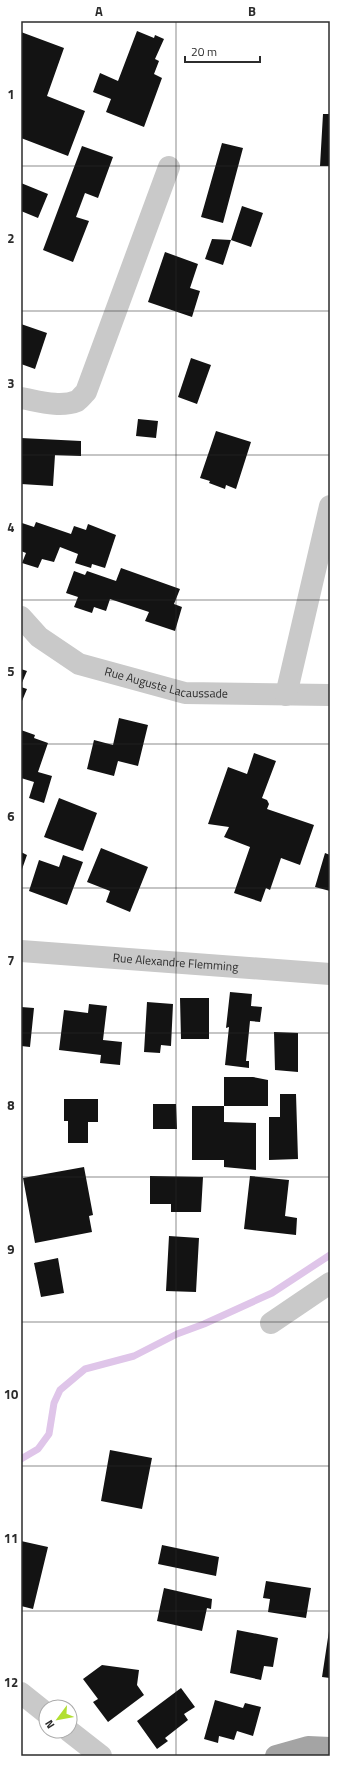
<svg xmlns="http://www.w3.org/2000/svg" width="351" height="1777" font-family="'Titillium Web',sans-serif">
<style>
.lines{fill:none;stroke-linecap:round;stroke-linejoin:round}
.stream{stroke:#dfc5e9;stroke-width:7}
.building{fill:#131313}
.minor{stroke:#c9c9c9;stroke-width:22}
.major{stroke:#a4a4a4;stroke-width:22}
.grid{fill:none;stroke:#2c2c2c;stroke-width:1;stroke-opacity:0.55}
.labels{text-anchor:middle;stroke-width:4;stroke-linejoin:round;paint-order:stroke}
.street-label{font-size:12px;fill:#2c2c2c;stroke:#fff}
.neatline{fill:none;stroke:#2c2c2c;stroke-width:1.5}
.grid-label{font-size:13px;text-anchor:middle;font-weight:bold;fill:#2c2c2c}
</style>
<rect width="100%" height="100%" fill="#fff"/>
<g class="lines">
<path class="stream" d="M 21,1459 L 38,1449 L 49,1434 L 54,1403 L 60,1390 L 85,1369 L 134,1356 L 177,1334 L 204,1324 L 272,1293 L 330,1255"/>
</g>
<path class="building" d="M 137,31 L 154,38 L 155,35 L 164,39 L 155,59 L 159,61 L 154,74 L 162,78 L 144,127 L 106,112 L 111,99 L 93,92 L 100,73 L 118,81 Z
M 21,32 L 64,48 L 47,96 L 85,111 L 68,156 L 21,138 Z
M 323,114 L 330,114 L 330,166 L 320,166 Z
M 222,143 L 243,148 L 223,223 L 201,217 Z
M 82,146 L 113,157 L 98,198 L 85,193 L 76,217 L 89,221 L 73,262 L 43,250 Z
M 21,183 L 48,194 L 38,218 L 21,211 Z
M 242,206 L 263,213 L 251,247 L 231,240 Z
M 212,239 L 231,240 L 223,265 L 205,259 Z
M 165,252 L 198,264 L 190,288 L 200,291 L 192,317 L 148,302 Z
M 21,324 L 47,333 L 35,369 L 21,364 Z
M 191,358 L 211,365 L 197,404 L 178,397 Z
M 138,419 L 158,421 L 156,438 L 136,436 Z
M 216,431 L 251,442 L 236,489 L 226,485 L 225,489 L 209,483 L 210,481 L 200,478 Z
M 21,438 L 81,441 L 81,456 L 55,455 L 53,486 L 21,484 Z
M 36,522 L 71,534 L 74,526 L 86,530 L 88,524 L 116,535 L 105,568 L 92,564 L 91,568 L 75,563 L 78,554 L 60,547 L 54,562 L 42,559 L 38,568 L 22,563 L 26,553 L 21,551 L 22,523 L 34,527 Z
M 121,568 L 180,589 L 174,604 L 182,607 L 175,631 L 145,621 L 149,612 L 110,599 L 106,611 L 94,607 L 92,613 L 74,607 L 78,597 L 66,593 L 74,571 L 85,575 L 87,571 L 116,581 Z
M 21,669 L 27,671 L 21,685 Z
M 21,687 L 27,689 L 22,701 L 21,701 Z
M 119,718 L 148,725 L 138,766 L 118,761 L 114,776 L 87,769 L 94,740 L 113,745 Z
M 21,730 L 35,735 L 34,738 L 48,743 L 38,772 L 52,776 L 44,803 L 29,798 L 34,782 L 21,778 Z
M 254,753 L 276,761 L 262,798 L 267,800 L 269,804 L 267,809 L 314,825 L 300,865 L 281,858 L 270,890 L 266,888 L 261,902 L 234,893 L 250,847 L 224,837 L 229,827 L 208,824 L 228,767 L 247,774 Z
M 59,798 L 97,813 L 83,851 L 44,837 Z
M 101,848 L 148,867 L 130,912 L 106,902 L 110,891 L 87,882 Z
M 21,852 L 27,855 L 21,872 Z
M 325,853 L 330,855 L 330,891 L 315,887 Z
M 63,855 L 83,862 L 67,905 L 29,891 L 39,860 L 59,867 Z
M 230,992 L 252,994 L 251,1006 L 262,1007 L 260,1022 L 250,1021 L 246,1061 L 249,1061 L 249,1068 L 225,1065 L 229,1027 L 226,1028 Z
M 180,998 L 209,998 L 209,1039 L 181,1039 Z
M 147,1002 L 173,1004 L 171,1046 L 161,1045 L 160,1053 L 144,1052 Z
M 89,1004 L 107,1006 L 103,1040 L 122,1042 L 120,1065 L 100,1063 L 101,1055 L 59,1050 L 64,1010 L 88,1013 Z
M 21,1007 L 34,1008 L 30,1047 L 21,1046 Z
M 274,1032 L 298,1033 L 298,1072 L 275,1070 Z
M 224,1077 L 253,1077 L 268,1080 L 268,1106 L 224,1106 Z
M 280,1094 L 296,1094 L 298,1159 L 269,1160 L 269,1117 L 280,1117 Z
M 64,1099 L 98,1099 L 98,1122 L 88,1122 L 88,1143 L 68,1143 L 68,1121 L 64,1121 Z
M 153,1104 L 176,1104 L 177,1129 L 153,1129 Z
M 192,1106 L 224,1106 L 224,1122 L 256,1123 L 256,1170 L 224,1167 L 224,1160 L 192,1160 Z
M 84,1167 L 93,1215 L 89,1216 L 92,1232 L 35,1243 L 23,1178 Z
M 150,1176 L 203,1177 L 201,1212 L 171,1212 L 171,1204 L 150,1204 Z
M 250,1176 L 289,1180 L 285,1216 L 297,1218 L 296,1235 L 244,1229 Z
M 169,1236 L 199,1238 L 196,1292 L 166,1291 Z
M 58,1258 L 64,1293 L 41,1297 L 34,1263 Z
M 110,1450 L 152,1458 L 142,1509 L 101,1501 Z
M 21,1541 L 48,1547 L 33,1609 L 21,1606 Z
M 162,1545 L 219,1557 L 216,1576 L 158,1564 Z
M 266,1581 L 311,1588 L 306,1618 L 268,1612 L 270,1599 L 263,1598 Z
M 164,1588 L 212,1599 L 211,1609 L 207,1608 L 202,1631 L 157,1621 Z
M 237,1630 L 278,1638 L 273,1667 L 264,1666 L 261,1680 L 230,1673 Z
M 329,1631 L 330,1631 L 330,1678 L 322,1677 Z
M 102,1665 L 139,1670 L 137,1685 L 144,1695 L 108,1722 L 93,1702 L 98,1699 L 83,1679 Z
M 181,1688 L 195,1707 L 184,1714 L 188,1720 L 165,1738 L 168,1741 L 157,1749 L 137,1721 Z
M 215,1700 L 243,1708 L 245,1703 L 261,1707 L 253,1736 L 237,1731 L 234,1740 L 219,1736 L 218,1743 L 204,1739 Z"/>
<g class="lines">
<g class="minor">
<path d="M 21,398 C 38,401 60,408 77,401 C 80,399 83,395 86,392 L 169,167"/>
<path id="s1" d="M 21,617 L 39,637 L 79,664 L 185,693 L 330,695"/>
<path d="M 286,695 L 330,506"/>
<path id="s2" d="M 21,951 L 330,974"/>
<path d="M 271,1323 L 330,1283"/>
<path d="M 21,1693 L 46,1713"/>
<path d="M 69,1731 L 101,1756"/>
</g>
<path class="major" d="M 276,1756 L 308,1747 L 330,1748"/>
</g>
<path class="grid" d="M 176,21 L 176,1756M 21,166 L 330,166M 21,311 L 330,311M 21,455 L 330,455M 21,600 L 330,600M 21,744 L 330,744M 21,888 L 330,888M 21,1033 L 330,1033M 21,1177 L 330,1177M 21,1322 L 330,1322M 21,1466 L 330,1466M 21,1611 L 330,1611"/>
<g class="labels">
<g class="street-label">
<text dy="4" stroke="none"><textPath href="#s1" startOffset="165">Rue Auguste Lacaussade</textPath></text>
<text dy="4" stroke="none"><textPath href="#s2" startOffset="155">Rue Alexandre Flemming</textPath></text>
</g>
</g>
<rect width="351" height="1777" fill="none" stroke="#ffffff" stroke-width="44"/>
<g transform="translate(58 1719) rotate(238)"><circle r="19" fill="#ffffff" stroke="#ababab"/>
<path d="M0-3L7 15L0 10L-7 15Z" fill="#b2df31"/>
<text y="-6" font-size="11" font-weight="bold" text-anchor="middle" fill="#2c2c2c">N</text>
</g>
<path d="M185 56v6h75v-6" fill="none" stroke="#2c2c2c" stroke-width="2"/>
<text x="191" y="56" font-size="12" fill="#2c2c2c" stroke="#ffffff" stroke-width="3" paint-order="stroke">20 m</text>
<rect x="22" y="22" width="307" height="1733" class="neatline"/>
<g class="grid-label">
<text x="99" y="16">A</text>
<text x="252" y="16">B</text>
<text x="11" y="99">1</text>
<text x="11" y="243">2</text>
<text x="11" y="388">3</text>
<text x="11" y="532">4</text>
<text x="11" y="676">5</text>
<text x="11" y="821">6</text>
<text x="11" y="965">7</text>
<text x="11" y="1110">8</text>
<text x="11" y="1254">9</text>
<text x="11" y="1399">10</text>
<text x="11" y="1543">11</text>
<text x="11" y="1687">12</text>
</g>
</svg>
